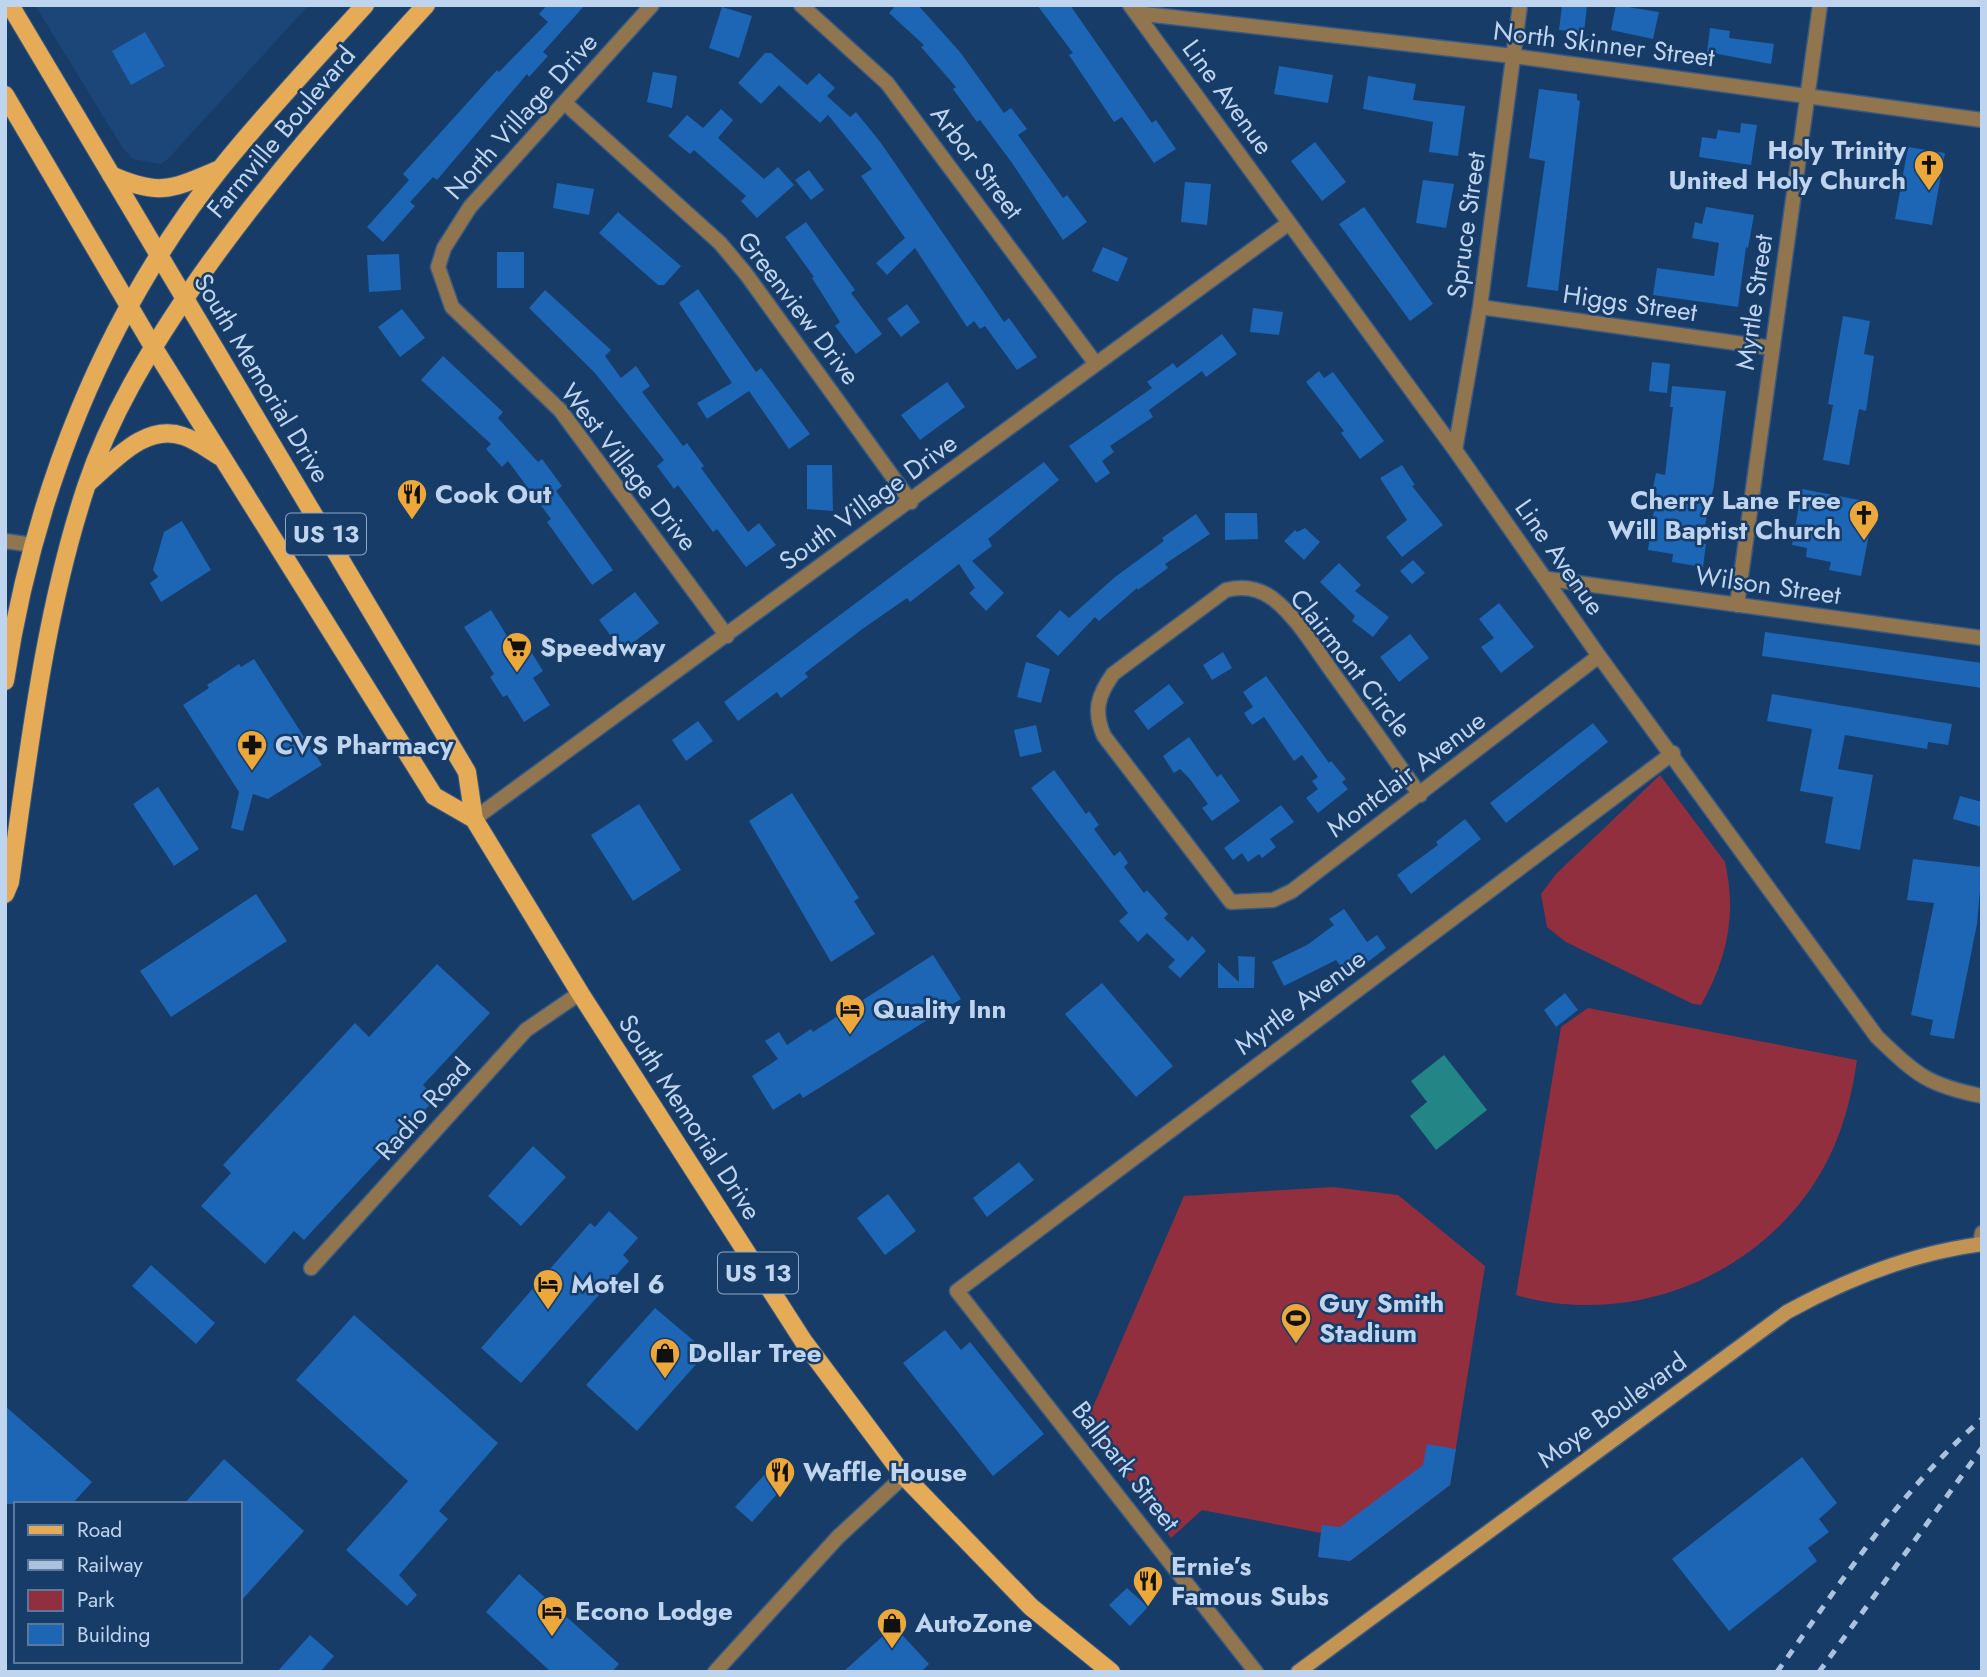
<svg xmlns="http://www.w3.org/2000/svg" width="1987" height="1677" font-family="Jost,sans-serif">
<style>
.built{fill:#1c4678}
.green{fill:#922f3f}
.water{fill:#238585}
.building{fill:#1d65b5}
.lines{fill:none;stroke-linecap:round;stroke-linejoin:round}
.minor-casing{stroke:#395a82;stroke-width:17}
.secondary-casing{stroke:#395a82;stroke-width:17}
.primary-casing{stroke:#395a82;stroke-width:20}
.minor{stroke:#91754e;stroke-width:14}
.secondary{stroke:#c19454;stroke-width:14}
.primary{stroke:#e6ab56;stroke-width:18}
.rail{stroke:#abc2de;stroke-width:5;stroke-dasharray:9 9;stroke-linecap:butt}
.labels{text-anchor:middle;stroke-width:5;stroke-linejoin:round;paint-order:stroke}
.shield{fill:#173c67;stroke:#8da6c6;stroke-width:2}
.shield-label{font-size:24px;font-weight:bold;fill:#bfd4ee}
.street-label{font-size:26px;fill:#bfd4ee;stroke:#173c67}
.poi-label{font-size:26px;font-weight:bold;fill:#bfd4ee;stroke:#173c67;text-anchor:start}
</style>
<rect width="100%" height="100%" fill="#173c67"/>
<path class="built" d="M 35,5 L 309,5 L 167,160 L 160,164 L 133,159 L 122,147 Z"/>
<path class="green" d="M 1660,775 L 1725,862 C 1737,915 1727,959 1701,1005 L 1693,1004 L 1566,942 L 1547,927 L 1541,894 L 1556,874 Z
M 1588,1008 L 1857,1060 C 1852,1096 1842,1135 1824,1167 C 1765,1274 1634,1329 1516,1295 L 1561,1027 Z
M 1333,1187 L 1398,1195 L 1485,1266 L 1450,1485 L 1350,1561 L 1318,1557 L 1321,1533 L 1202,1510 L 1171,1538 L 1086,1423 L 1184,1196 Z"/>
<path class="water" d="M 1444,1055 L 1487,1110 L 1436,1150 L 1410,1116 L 1427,1102 L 1411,1081 Z"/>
<path class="building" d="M 547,5 L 585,5 L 543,52 L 548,56 L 529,77 L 527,74 L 437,180 L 433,177 L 410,202 L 415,206 L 383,242 L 367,227 L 409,180 L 403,174 L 497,70 L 499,72 L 548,22 L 539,14 Z
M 896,5 L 918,5 L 960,52 L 1004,113 L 1011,108 L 1027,129 L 1018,135 L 1063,198 L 1067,195 L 1087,222 L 1063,240 L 1012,163 L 980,120 L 977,122 L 953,89 L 956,87 L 921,47 L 924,45 L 889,13 Z
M 1037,5 L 1070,5 L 1152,123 L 1156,120 L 1176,149 L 1154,163 L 1122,117 L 1114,122 L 1069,55 L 1073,53 Z
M 1562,5 L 1587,5 L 1584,33 L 1559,30 Z
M 1616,5 L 1659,12 L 1653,39 L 1611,30 Z
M 722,7 L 752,16 L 739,58 L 709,48 Z
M 1710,28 L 1730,31 L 1729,38 L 1774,44 L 1771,64 L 1707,52 Z
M 145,32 L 165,66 L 131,85 L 112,51 Z
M 765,53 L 771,53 L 807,85 L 819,73 L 835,88 L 827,96 L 850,117 L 856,112 L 881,143 L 1004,322 L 1009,318 L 1037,357 L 1017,370 L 985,326 L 980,329 L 974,321 L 967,327 L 915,248 L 887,275 L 876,263 L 905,238 L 861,176 L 872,169 L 828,115 L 820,123 L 779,85 L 761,104 L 738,83 Z
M 1279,66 L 1333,75 L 1328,103 L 1274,94 Z
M 653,72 L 677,76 L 672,108 L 647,102 Z
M 1368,76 L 1416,84 L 1413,100 L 1465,106 L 1458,156 L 1429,152 L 1433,122 L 1363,109 Z
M 1539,89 L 1577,94 L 1577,100 L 1580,101 L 1558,291 L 1527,287 L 1545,161 L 1529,158 Z
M 721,109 L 733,120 L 718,138 L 764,179 L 778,167 L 794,185 L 757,218 L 741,201 L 746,196 L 694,150 L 690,154 L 668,136 L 687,115 L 703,128 Z
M 1741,123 L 1757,125 L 1751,165 L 1699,157 L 1702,137 L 1716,139 L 1718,130 L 1740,133 Z
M 1315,142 L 1346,182 L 1322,201 L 1291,161 Z
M 1908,147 L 1945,153 L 1932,225 L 1895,219 Z
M 809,170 L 824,190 L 811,200 L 795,180 Z
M 1423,180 L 1454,184 L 1446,228 L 1416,223 Z
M 1185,182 L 1211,184 L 1207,225 L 1181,222 Z
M 557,183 L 594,189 L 589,215 L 553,208 Z
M 1364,207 L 1433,304 L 1410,321 L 1339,224 Z
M 1706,207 L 1754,215 L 1748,248 L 1746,247 L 1738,307 L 1653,295 L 1657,268 L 1714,276 L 1719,243 L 1692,238 L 1695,222 L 1702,224 Z
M 618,212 L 681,266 L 664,285 L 658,285 L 599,233 Z
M 806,222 L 855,290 L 851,293 L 882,334 L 856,354 L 835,326 L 840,322 L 812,278 L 814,277 L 785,237 Z
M 1103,247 L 1128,258 L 1118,282 L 1092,271 Z
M 497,252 L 524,252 L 524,288 L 497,288 Z
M 399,254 L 401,290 L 369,292 L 367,255 Z
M 698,289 L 756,372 L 761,368 L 810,434 L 789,449 L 749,391 L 707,419 L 697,403 L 732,383 L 679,303 Z
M 545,290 L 611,350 L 605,356 L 621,378 L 636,366 L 650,386 L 642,392 L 683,446 L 687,443 L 704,466 L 701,468 L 748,532 L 759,523 L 776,545 L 746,567 L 717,529 L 713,532 L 678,485 L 674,489 L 657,466 L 664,460 L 595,373 L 529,308 Z
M 907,304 L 920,322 L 901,337 L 887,319 Z
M 1253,308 L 1283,312 L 1279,335 L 1250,332 Z
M 402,309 L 425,338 L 400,357 L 378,327 Z
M 1843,316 L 1870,321 L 1864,354 L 1874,356 L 1866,411 L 1859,409 L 1849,465 L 1823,460 L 1833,405 L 1828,404 Z
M 1222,334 L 1237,354 L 1206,377 L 1202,371 L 1149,410 L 1153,417 L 1110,446 L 1114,452 L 1102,461 L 1110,473 L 1096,483 L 1069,446 L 1152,388 L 1147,382 L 1173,363 L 1177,368 Z
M 443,356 L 503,412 L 498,418 L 538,462 L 542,459 L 562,486 L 556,491 L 613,570 L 592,585 L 547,522 L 551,519 L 508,461 L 502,467 L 486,449 L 491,444 L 421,380 Z
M 1652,362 L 1670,364 L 1667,393 L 1649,391 Z
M 1319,371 L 1324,378 L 1333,372 L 1384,441 L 1360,459 L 1341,433 L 1344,431 L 1306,382 Z
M 947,382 L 965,407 L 920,440 L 901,415 Z
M 1672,386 L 1726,391 L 1714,485 L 1701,543 L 1706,544 L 1703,567 L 1672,562 L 1673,554 L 1648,550 L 1655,504 L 1650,503 L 1656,473 L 1665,475 L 1673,407 L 1670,407 Z
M 1044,462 L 1059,480 L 988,539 L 992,546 L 972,561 L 1004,593 L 986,611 L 969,593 L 975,588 L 959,564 L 910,602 L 907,598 L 861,630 L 805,673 L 808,677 L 781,698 L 777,692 L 738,721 L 724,702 Z
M 807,465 L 832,465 L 833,511 L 807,509 Z
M 1402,465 L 1415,485 L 1412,486 L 1443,525 L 1402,557 L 1386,537 L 1407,520 L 1380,478 Z
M 1802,489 L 1875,503 L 1861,576 L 1829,570 L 1831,562 L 1806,557 L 1807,548 L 1792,545 Z
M 1225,513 L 1257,513 L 1258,539 L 1225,540 Z
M 1196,514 L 1210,534 L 1165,564 L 1168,568 L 1138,590 L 1137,588 L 1099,621 L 1095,617 L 1058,656 L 1036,636 L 1060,610 L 1069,618 L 1115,577 L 1164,541 L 1162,538 Z
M 182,521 L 211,570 L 161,602 L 150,583 L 158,577 L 153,570 L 164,532 Z
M 1305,528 L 1320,542 L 1304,560 L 1284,541 L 1295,530 L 1297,532 Z
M 1413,560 L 1425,573 L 1412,584 L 1400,571 Z
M 1339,563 L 1361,585 L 1355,591 L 1389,617 L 1373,637 L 1352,621 L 1355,616 L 1320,582 Z
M 635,592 L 659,623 L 622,651 L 599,620 Z
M 1499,603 L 1534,647 L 1501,673 L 1481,647 L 1494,638 L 1479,619 Z
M 491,610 L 520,657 L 530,650 L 543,671 L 533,678 L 550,705 L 524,722 L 507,695 L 503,697 L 490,677 L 494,674 L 464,627 Z
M 1765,632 L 1982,663 L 1982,688 L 1762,656 Z
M 1410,634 L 1429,658 L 1399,682 L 1380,657 Z
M 1223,652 L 1232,668 L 1212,680 L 1203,665 Z
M 254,659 L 322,765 L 268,799 L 253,794 L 243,831 L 231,828 L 239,792 L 183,705 L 209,688 L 207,685 L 239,664 L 241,667 Z
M 1026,662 L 1050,669 L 1041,703 L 1017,697 Z
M 1266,676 L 1329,763 L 1331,761 L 1346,779 L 1342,782 L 1348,789 L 1318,813 L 1306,798 L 1318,789 L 1312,781 L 1318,777 L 1302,755 L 1294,761 L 1264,717 L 1252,725 L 1244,713 L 1253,707 L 1243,692 Z
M 1169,684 L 1184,703 L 1148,730 L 1134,711 Z
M 1772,694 L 1952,724 L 1948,745 L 1928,742 L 1927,749 L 1845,735 L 1838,769 L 1873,775 L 1860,850 L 1825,843 L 1833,797 L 1800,791 L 1812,729 L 1767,721 Z
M 698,721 L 713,741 L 686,761 L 672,740 Z
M 1593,723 L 1608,742 L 1506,823 L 1490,803 Z
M 1036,725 L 1042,752 L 1020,757 L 1014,730 Z
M 1189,737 L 1217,777 L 1221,774 L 1240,801 L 1212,821 L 1202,808 L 1208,804 L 1189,778 L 1180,769 L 1174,773 L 1163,756 Z
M 1054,770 L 1086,814 L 1089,811 L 1099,825 L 1094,829 L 1114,856 L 1120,851 L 1128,863 L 1124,867 L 1144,893 L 1147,890 L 1168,914 L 1164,918 L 1188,941 L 1192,936 L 1206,951 L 1180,978 L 1168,967 L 1175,960 L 1147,933 L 1138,942 L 1119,921 L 1128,913 L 1031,788 Z
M 158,787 L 199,849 L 174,866 L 133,804 Z
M 792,793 L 859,898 L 854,901 L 875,934 L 831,962 L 749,821 Z
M 1960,796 L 1982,802 L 1982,827 L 1953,819 Z
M 639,804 L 681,870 L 633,901 L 591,835 Z
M 1281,805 L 1294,822 L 1270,839 L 1276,847 L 1262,858 L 1259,854 L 1248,862 L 1242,853 L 1233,860 L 1224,848 Z
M 1465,819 L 1481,839 L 1411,894 L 1397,875 L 1438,845 L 1436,842 Z
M 1913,859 L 1982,867 L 1977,924 L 1954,1039 L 1930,1035 L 1933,1020 L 1911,1015 L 1934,903 L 1907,900 Z
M 256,894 L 287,941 L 171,1017 L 140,971 Z
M 1344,909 L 1367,942 L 1377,935 L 1386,948 L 1348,977 L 1336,960 L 1284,986 L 1272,962 L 1307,945 L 1334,925 L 1329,919 Z
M 933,955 L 961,999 L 803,1098 L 800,1093 L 773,1110 L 752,1076 L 778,1059 L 765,1041 L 779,1032 L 787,1045 L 811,1029 L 813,1032 Z
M 1238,956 L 1255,957 L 1254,988 L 1218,988 L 1218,962 L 1239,982 Z
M 437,964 L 490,1013 L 423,1085 L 436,1098 L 304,1240 L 294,1231 L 265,1264 L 201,1206 L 231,1173 L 223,1165 L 355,1023 L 369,1037 Z
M 1102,983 L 1173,1066 L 1136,1097 L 1065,1014 Z
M 1565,993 L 1578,1010 L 1556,1027 L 1544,1010 Z
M 533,1146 L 566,1177 L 521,1226 L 488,1196 Z
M 1019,1162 L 1034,1180 L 987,1217 L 973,1198 Z
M 888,1194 L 916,1231 L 885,1255 L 857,1218 Z
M 609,1211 L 638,1238 L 623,1255 L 629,1261 L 521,1383 L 481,1348 L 590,1223 L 595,1227 Z
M 151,1265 L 215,1323 L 196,1344 L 132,1286 Z
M 655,1308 L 707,1352 L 637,1431 L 586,1385 Z
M 354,1315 L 498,1443 L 439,1511 L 448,1519 L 399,1575 L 417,1595 L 407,1606 L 346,1550 L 408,1481 L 296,1380 Z
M 945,1330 L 961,1350 L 970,1342 L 1044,1434 L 993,1476 L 903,1363 Z
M 5,1406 L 92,1482 L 72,1504 L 5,1504 Z
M 1427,1444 L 1456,1449 L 1450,1485 L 1350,1561 L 1318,1557 L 1322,1525 L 1340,1527 L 1423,1465 Z
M 1802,1457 L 1837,1503 L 1819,1519 L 1829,1532 L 1808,1548 L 1817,1561 L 1729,1631 L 1672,1559 Z
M 224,1459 L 304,1531 L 240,1602 L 240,1504 L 184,1504 Z
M 779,1459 L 796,1473 L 752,1522 L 735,1507 Z
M 519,1574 L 619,1664 L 612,1672 L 551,1672 L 486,1612 Z
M 1127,1588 L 1148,1607 L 1130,1626 L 1109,1605 Z
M 883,1614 L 929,1664 L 921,1672 L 843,1672 L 883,1636 Z
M 310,1635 L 334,1656 L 320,1672 L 277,1672 Z"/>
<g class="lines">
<g class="minor-casing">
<path id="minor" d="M 652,5 L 470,207 L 444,248 L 438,267 L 452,307 L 560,410 L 727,636
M 801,5 L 887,83 L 1096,364
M 1130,5 L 1455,450 L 1599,656 L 1877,1037 C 1917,1075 1927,1085 1982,1096
M 1136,13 L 1513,56 L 1982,120
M 566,104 L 720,243 L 746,274 L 911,502
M 1480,307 L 1772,348
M 1455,450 L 1480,307 L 1520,5
M 5,541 L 33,545
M 1548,579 L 1982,638
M 1737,605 L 1820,5
M 1420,795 C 1391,754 1362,713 1333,673 C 1315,648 1296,616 1272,598 C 1258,588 1242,586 1226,590 L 1113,674 C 1098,695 1093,711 1104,736 L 1231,902 L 1273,900 L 1292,891 L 1599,656
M 474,819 L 1289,223
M 1980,1244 L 1982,1233
M 311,1268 L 526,1030 L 580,993
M 715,1672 L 838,1537 L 904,1476
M 1256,1672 L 957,1291 L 1673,753"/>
</g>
<g class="secondary-casing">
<path id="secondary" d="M 1298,1672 L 1787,1312 C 1849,1278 1912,1253 1982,1244"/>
</g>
<g class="primary-casing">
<path id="primary" d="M 10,5 L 467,772 L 474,819 L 580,993 L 804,1342 L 904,1476 L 1031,1607 L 1111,1672
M 5,95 L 152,345 L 434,796 L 474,819
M 111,175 C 160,197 172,189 220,169
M 89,482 C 114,461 145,423 183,436 C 196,440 209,450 221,457
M 5,681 C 33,495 103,316 221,168 C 266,112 316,59 365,5
M 5,894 L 10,882 C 29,750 44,614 86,487 C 110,415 148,353 190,291 C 260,189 342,97 426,5"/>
</g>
<use href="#minor" class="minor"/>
<use href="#secondary" class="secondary"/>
<use href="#primary" class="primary"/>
<path class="rail" d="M 1777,1672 C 1841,1583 1899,1491 1982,1419
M 1819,1672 L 1982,1448"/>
</g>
<defs>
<g id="church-pin" transform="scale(1.575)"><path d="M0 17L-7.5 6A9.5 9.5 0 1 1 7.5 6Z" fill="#eda83b" stroke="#173c67"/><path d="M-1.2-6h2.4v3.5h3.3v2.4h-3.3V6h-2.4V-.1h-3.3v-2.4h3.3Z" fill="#111"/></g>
<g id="restaurant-pin" transform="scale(1.575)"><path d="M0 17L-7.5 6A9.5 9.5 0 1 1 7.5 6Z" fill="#eda83b" stroke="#173c67"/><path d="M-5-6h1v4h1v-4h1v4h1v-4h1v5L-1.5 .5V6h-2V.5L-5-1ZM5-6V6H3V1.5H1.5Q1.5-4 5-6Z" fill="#111"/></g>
<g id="supermarket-pin" transform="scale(1.575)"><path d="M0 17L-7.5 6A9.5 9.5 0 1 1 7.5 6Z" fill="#eda83b" stroke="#173c67"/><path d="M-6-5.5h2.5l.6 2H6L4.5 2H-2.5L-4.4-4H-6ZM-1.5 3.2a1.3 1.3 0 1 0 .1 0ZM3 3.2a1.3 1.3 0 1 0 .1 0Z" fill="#111"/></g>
<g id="pharmacy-pin" transform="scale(1.575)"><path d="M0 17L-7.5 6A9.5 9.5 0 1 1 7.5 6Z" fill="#eda83b" stroke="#173c67"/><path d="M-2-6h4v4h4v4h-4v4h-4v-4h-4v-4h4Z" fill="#111"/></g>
<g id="hotel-pin" transform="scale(1.575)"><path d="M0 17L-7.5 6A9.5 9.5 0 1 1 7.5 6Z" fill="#eda83b" stroke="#173c67"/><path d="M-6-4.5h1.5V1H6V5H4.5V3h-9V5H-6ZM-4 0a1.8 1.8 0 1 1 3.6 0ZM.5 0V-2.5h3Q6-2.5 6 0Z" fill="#111"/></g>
<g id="stadium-pin" transform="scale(1.575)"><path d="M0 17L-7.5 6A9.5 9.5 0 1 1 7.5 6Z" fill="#eda83b" stroke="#173c67"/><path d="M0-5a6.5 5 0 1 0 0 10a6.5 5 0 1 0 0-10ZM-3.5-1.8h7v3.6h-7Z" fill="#111"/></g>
<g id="shop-pin" transform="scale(1.575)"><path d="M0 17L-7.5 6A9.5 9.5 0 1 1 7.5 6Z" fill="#eda83b" stroke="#173c67"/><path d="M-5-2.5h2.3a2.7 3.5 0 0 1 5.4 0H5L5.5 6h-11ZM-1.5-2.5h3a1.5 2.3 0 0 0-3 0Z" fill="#111"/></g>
</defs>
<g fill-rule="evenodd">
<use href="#church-pin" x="1929" y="165"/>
<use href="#restaurant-pin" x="412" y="494"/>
<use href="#church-pin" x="1864" y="515"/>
<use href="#supermarket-pin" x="517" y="647"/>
<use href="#pharmacy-pin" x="252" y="745"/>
<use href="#hotel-pin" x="850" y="1009"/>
<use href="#hotel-pin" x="548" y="1284"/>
<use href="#stadium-pin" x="1296" y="1318"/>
<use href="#shop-pin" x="665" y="1353"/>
<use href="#restaurant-pin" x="780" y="1472"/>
<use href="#restaurant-pin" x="1148" y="1581"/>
<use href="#hotel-pin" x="552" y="1611"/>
<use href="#shop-pin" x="892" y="1623"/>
</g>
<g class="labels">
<g class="shield">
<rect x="286" y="513.5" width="80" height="41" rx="5"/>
<rect x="718" y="1252.5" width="80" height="41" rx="5"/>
</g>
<g class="shield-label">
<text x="326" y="542">US 13</text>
<text x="758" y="1281">US 13</text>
</g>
<g class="street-label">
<text transform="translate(1604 44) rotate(7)" y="9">North Skinner Street</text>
<text transform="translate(1228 97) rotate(54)" y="9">Line Avenue</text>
<text transform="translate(521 116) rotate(-48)" y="9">North Village Drive</text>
<text transform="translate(281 132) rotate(-50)" y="9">Farmville Boulevard</text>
<text transform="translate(977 162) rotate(53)" y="9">Arbor Street</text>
<text transform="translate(1466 225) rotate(-82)" y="9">Spruce Street</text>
<text transform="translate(1754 302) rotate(-82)" y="9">Myrtle Street</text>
<text transform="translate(1630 303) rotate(8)" y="9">Higgs Street</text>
<text transform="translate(799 308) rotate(53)" y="9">Greenview Drive</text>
<text transform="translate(262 378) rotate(59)" y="9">South Memorial Drive</text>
<text transform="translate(629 467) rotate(52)" y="9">West Village Drive</text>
<text transform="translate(868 502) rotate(-36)" y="9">South Village Drive</text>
<text transform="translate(1560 557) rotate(55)" y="9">Line Avenue</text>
<text transform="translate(1768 585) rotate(8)" y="9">Wilson Street</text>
<text transform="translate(1351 663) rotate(52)" y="9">Clairmont Circle</text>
<text transform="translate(1406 774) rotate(-37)" y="9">Montclair Avenue</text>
<text transform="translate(1300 1002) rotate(-37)" y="9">Myrtle Avenue</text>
<text transform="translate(423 1109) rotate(-48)" y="9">Radio Road</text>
<text transform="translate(690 1117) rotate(57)" y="9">South Memorial Drive</text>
<text transform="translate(1612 1410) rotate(-36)" y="9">Moye Boulevard</text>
<text transform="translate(1126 1466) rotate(52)" y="9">Ballpark Street</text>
</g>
<g class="poi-label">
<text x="1906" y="159" text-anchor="end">Holy Trinity<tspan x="1906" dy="30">United Holy Church</tspan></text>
<text x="435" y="503">Cook Out</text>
<text x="1841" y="509" text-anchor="end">Cherry Lane Free<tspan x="1841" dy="30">Will Baptist Church</tspan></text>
<text x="540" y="656">Speedway</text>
<text x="275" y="754">CVS Pharmacy</text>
<text x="873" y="1018">Quality Inn</text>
<text x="571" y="1293">Motel 6</text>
<text x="1319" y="1312">Guy Smith<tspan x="1319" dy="30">Stadium</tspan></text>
<text x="688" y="1362">Dollar Tree</text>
<text x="803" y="1481">Waffle House</text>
<text x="1171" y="1575">Ernie’s<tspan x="1171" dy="30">Famous Subs</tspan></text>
<text x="575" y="1620">Econo Lodge</text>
<text x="915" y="1632">AutoZone</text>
</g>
</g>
<rect width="1987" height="1677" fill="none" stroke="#bfd4ee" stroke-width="14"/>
<rect x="14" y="1502" width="228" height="161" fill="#173c67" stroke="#5a799d" stroke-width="2"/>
<rect x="28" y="1525" width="35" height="10" fill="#e6ab56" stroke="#5a799d" stroke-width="2"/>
<text x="77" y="1537" font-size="21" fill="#bfd4ee">Road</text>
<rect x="28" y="1560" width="35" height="10" fill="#abc2de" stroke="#5a799d" stroke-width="2"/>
<text x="77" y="1572" font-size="21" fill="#bfd4ee">Railway</text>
<rect x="28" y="1590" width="35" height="21" fill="#922f3f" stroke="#5a799d" stroke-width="2"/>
<text x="77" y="1607" font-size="21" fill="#bfd4ee">Park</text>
<rect x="28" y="1624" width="35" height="21" fill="#1d65b5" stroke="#5a799d" stroke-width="2"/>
<text x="77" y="1642" font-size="21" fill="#bfd4ee">Building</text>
</svg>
